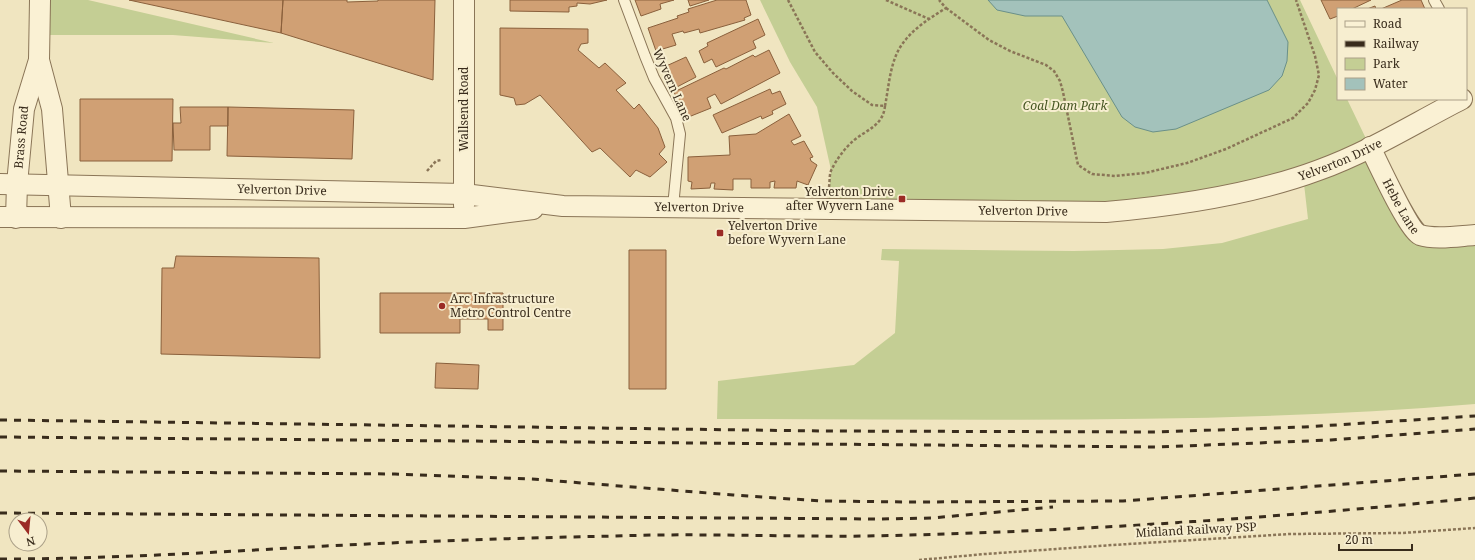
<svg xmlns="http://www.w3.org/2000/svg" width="1475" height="560" font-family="'Noto Serif',serif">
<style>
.green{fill:#c4ce94}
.water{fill:#a3c2bb;stroke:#6a9089}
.building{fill:#d0a074;stroke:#8a603c}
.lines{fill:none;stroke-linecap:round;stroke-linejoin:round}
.service-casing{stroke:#8a7557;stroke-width:12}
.minor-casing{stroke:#8a7557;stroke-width:22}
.path{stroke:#8a7557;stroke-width:2.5;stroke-dasharray:3 2;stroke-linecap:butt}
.service{stroke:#faf1d4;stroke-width:10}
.minor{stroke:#faf1d4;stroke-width:20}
.rail{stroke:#392c1c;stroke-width:3;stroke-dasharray:7 7;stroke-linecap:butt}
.poi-dot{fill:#9b2b25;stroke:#f7eed0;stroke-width:1.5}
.labels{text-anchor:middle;stroke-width:4;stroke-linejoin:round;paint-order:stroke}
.street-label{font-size:12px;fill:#392c1c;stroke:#f7eed0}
.park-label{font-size:12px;font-style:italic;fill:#465622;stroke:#f7eed0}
.poi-label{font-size:12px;fill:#392c1c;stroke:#f7eed0;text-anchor:start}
</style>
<rect width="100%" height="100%" fill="#f0e5c0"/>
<path class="green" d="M 40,0 L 88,0 L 274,43 L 173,35 L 39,35 Z
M 760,0 L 1300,0 L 1338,80 L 1338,99 L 1347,99 L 1370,147 L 1412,227 L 1475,235 L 1475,404 C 1223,425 970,419 717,419 L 718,381 L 854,365 L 895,333 L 899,261 L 881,260 L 882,249 L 1074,251 L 1163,249 L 1222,243 L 1308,219 L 1303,175 L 1185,203 L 828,209 L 831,170 L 817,107 L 790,62 Z"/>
<path class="water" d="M 988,0 L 1267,0 L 1288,42 L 1287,61 L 1282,76 L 1269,90 L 1176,129 L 1153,132 L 1135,127 L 1122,117 L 1062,16 L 1025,16 L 997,10 Z"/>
<path class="building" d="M 129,0 L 283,0 L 281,33 Z
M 283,0 L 347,0 L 347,2 L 378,1 L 378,0 L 435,0 L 433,80 L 281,33 Z
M 510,0 L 607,0 L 590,4 L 577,3 L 577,6 L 569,7 L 569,12 L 510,11 Z
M 635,0 L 674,0 L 660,4 L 661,9 L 641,16 Z
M 688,0 L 709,0 L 690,6 Z
M 717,0 L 746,0 L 751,15 L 744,18 L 745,20 L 700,33 L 699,29 L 684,33 L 683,31 L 672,34 L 676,45 L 656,51 L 648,28 L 678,18 L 677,16 L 689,12 L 688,9 Z
M 1321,0 L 1371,0 L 1352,9 L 1338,9 L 1338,16 L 1330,19 Z
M 1402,0 L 1421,0 L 1425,9 L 1381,9 Z
M 1375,6 L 1376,9 L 1367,9 Z
M 758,19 L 765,35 L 753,41 L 756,48 L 716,67 L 712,59 L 704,63 L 699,51 L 708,46 L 707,43 Z
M 500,28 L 588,29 L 588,43 L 581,44 L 578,50 L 599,68 L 605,63 L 626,83 L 616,90 L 634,109 L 639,104 L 658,128 L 665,147 L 659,154 L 667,162 L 650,177 L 636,170 L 630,177 L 600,148 L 592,152 L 540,95 L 525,104 L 516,105 L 514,98 L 500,95 Z
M 769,50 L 780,73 L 721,104 L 715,94 L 707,98 L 711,108 L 686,118 L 674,92 L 724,68 L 726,69 L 753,55 L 755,57 Z
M 686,57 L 696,77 L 675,88 L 664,67 Z
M 770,89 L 772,94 L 780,91 L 786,104 L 772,111 L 773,114 L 762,119 L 761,116 L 722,133 L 713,115 Z
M 80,99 L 173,99 L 172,161 L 80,161 Z
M 180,107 L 228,107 L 228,126 L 210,126 L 210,150 L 174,150 L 173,123 L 181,123 Z
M 228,107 L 354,110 L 352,159 L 227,156 Z
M 789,114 L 801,136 L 791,141 L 794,145 L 804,141 L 813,157 L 810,158 L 811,161 L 817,165 L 808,185 L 797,181 L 796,188 L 774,188 L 775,181 L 770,182 L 770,188 L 751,188 L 751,179 L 733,179 L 733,190 L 714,189 L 715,183 L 711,183 L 710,188 L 691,189 L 692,182 L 688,181 L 688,157 L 730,155 L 729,136 L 756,134 Z
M 629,250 L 666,250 L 666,389 L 629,389 Z
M 176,256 L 319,258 L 320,358 L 161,354 L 162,268 L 174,268 Z
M 380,293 L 503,293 L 503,330 L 488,330 L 488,319 L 460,319 L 460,333 L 380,333 Z
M 436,363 L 479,365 L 478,389 L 435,388 Z"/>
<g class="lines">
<g class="service-casing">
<path id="service" d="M 624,0 L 645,56 L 654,78 L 676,118 L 680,134 L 673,207
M 1434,0 L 1439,9"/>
</g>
<g class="minor-casing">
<g id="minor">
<path d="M 40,0 L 39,60 L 52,109 L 61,218"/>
<path id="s1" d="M 1370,147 C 1377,161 1409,231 1420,235 C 1435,240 1459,236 1475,235"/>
<path id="s2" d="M 0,184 L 464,194 L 563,206 L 1106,212 C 1176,206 1252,195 1319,170 C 1369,152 1415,123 1462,99"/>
<path d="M 464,206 L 464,0"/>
<path d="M 0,217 L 464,218 L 533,209"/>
<path id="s3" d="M 16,218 L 17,184 L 24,109 L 39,60"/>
</g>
</g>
<path class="path" d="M 788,0 L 815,52 L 833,73 L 852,91 L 872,105 L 885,106 C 889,86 890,60 903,43 C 914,28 930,18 946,8 L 939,0
M 886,0 L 929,19
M 946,8 L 989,40 L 1010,51 L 1046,65 L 1054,71 L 1060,81 L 1063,92 L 1078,165 L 1092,174 L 1115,176 L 1145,173 L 1187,163 L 1226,149 L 1293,118 L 1308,103 L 1315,90 L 1319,75 L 1315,56 L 1296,0
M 427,171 L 436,161 L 441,160
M 829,187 C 830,181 829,173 832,169 C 836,160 845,148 853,141 C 866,130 883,126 885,106
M 919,560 L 985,554 L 1113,545 L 1290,534 L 1402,533 L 1475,528"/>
<use href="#service" class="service"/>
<use href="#minor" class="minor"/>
<path class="rail" d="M 0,420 L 822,431 L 1155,432 L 1304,427 L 1475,416
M 0,437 L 1158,447 L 1331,440 L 1475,429
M 0,471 L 395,474 L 532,479 L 733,495 L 821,501 L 911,502 L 1123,501 L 1475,474
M 0,513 L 878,519 L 932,518 L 1053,507
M 0,559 C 109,559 218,552 326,546 C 423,541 519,538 615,536 C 699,533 784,537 868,536 C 1070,532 1274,518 1475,498"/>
</g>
<g class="poi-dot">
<rect x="898" y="195" width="8" height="8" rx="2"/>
<rect x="716" y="229" width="8" height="8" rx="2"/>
<circle cx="442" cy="306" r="4"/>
</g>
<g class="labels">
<g class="street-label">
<text transform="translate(672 85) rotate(66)" y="4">Wyvern Lane</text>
<text transform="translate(464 109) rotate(-90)" y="4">Wallsend Road</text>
<text dy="4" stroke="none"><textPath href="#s3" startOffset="81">Brass Road</textPath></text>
<text dy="4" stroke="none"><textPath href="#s2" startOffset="1348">Yelverton Drive</textPath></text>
<text dy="4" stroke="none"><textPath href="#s2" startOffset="282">Yelverton Drive</textPath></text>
<text dy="4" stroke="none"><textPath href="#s1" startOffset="67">Hebe Lane</textPath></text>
<text dy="4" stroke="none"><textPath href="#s2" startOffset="700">Yelverton Drive</textPath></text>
<text dy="4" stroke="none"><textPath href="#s2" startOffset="1024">Yelverton Drive</textPath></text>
<text transform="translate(1196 530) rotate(-3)" y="4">Midland Railway PSP</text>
</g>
<g class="park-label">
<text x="1065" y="110">Coal Dam Park</text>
</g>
<g class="poi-label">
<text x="894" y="196" text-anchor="end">Yelverton Drive<tspan x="894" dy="14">after Wyvern Lane</tspan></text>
<text x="728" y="230">Yelverton Drive<tspan x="728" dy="14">before Wyvern Lane</tspan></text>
<text x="450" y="303">Arc Infrastructure<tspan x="450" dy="14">Metro Control Centre</tspan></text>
</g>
</g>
<rect x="1337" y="8" width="130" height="92" fill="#f7eed0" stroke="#aba088"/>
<rect x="1345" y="21" width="20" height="6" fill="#faf1d4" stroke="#aba088"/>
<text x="1373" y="28" font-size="12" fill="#392c1c">Road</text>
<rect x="1345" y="41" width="20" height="6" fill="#392c1c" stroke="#aba088"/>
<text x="1373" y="48" font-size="12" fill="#392c1c">Railway</text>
<rect x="1345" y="58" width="20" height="12" fill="#c4ce94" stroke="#aba088"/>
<text x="1373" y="68" font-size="12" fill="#392c1c">Park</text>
<rect x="1345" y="78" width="20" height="12" fill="#a3c2bb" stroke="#aba088"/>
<text x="1373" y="88" font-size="12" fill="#392c1c">Water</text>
<g transform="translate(28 532) rotate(164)"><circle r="19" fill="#f7eed0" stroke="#aba088"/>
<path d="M0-3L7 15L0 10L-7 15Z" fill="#9b2b25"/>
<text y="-6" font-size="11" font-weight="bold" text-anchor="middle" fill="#392c1c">N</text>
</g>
<path d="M1339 544v6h73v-6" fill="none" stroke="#392c1c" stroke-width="2"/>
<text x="1345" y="544" font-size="12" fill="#392c1c" stroke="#f7eed0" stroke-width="3" paint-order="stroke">20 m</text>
</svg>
